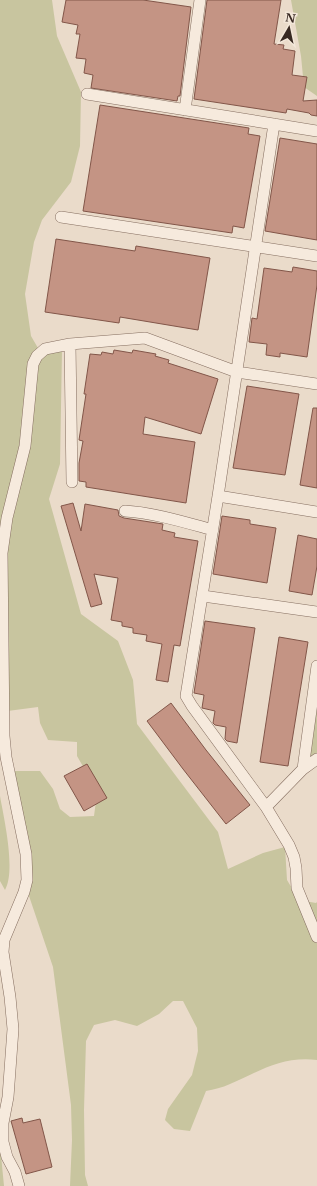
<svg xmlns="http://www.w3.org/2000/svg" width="317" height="1186" font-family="'Libre Baskerville',serif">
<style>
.green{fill:#c8c59f}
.building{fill:#c49484;stroke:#825649}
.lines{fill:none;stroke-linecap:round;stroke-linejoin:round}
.minor-casing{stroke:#856e60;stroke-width:12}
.minor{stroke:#f6eadd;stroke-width:11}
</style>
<rect width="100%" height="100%" fill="#eadbca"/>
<path class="green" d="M 0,0 L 52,0 L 57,36 L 81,92 L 80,146 L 71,182 L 42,220 L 34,242 L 25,294 L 31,336 L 42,355 L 62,350 L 60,464 L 49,499 L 81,614 L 118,641 L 133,680 L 137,724 L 218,832 L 228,869 L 263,853 L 285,847 L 287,880 L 299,900 L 316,903 L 317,902 L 317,1060 C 282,1056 260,1071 230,1084 C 222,1088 214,1089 206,1091 L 190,1131 L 174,1129 L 165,1120 L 168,1109 L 192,1075 L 198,1051 L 197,1028 L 183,1001 L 173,1001 L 159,1014 L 137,1026 L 115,1020 L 94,1025 L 86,1041 L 84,1110 L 85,1175 L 88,1186 L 70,1186 L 72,1140 L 71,1105 L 53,967 L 27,890 L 23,860 L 5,777 L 15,771 L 40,771 L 53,789 L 60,809 L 70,817 L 94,816 L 96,801 L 92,782 L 77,756 L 77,742 L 48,740 L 40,723 L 38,707 L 0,712 Z
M 291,0 L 317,0 L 317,96 L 304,87 L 301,56 Z
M 317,708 L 317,756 L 308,763 Z
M 0,796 C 4,819 16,870 5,890 L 0,881 Z
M 0,1145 L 4,1186 L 0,1186 Z"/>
<path class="building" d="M 66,0 L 143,0 L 191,7 L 180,96 L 178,96 L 177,101 L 91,88 L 93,75 L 84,73 L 86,59 L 76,58 L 80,34 L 76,34 L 78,25 L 62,22 Z
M 207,0 L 281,0 L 274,44 L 284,45 L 283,49 L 295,51 L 292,75 L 307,77 L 303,101 L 317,100 L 317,116 L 311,115 L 309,113 L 287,109 L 286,113 L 194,99 Z
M 100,105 L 249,128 L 248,134 L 260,136 L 244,228 L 233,226 L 232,233 L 83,211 Z
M 280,138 L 317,144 L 317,240 L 265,231 Z
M 56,239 L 135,251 L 136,246 L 210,258 L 198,330 L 120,317 L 119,323 L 45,312 Z
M 293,267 L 317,271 L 317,285 L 307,357 L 280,353 L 280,357 L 266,355 L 267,344 L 249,342 L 252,318 L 257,319 L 264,268 L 292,272 Z
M 114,350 L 132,353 L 133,350 L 156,354 L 155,356 L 169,360 L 168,363 L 218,379 L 201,434 L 145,417 L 143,434 L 195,442 L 186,503 L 86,487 L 86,482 L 79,481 L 79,463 L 83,441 L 79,440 L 86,394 L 84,394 L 90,354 L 101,355 L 102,352 L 113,354 Z
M 247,386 L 299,394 L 285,475 L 233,468 Z
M 313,408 L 317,408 L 317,488 L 300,485 Z
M 73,503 L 81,531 L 85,504 L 118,510 L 119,516 L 124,518 L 163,524 L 162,530 L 175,533 L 174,537 L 198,541 L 180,646 L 174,645 L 168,682 L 156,680 L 162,644 L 146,641 L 147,635 L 133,633 L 133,628 L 122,626 L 122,622 L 111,620 L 118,578 L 94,574 L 102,604 L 91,607 L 61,506 Z
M 222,516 L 250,520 L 250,524 L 276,528 L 267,583 L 213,574 Z
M 298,535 L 317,539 L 317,566 L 312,595 L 289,591 Z
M 205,621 L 255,628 L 237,743 L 227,741 L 225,739 L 226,727 L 215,725 L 213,723 L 215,711 L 202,708 L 204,695 L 194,693 Z
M 279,637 L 308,642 L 288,766 L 260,762 Z
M 171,703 L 206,750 L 250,805 L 226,824 L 183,769 L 147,721 Z
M 87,764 L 107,798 L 84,811 L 64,776 Z
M 22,1118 L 23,1123 L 40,1119 L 52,1167 L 26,1174 L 11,1121 Z"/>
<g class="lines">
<g class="minor-casing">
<path id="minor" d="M 87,94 L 317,131
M 185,110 L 200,0
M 274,124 L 218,496 L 186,696 L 192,706 L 266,807 L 289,845 L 294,857 L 296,868 L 297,888 L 317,937
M 61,217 L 317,256
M 70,344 L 72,482
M 218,496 L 317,512
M 125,511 C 155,513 184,522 213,530
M 203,596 L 317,612
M 303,769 L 317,666
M 266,807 L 303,769 L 317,759
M 19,1186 L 15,1172 L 7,1157 L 3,1142 L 3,1123 L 8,1097 L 13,1029 L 10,997 L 3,952 L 4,940 L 24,892 L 27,880 L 26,854 L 6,757 L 4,736 L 2,553 L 7,518 L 25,446 L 33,364 L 37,356 L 45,349 L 70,344 L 145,338 L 237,372 L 317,384"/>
</g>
<use href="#minor" class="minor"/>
</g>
<g transform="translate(289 28) rotate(9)" stroke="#f3e7d9" stroke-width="3" paint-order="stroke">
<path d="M0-3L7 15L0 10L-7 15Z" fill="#382922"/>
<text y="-6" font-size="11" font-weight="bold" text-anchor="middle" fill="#382922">N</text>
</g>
</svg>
